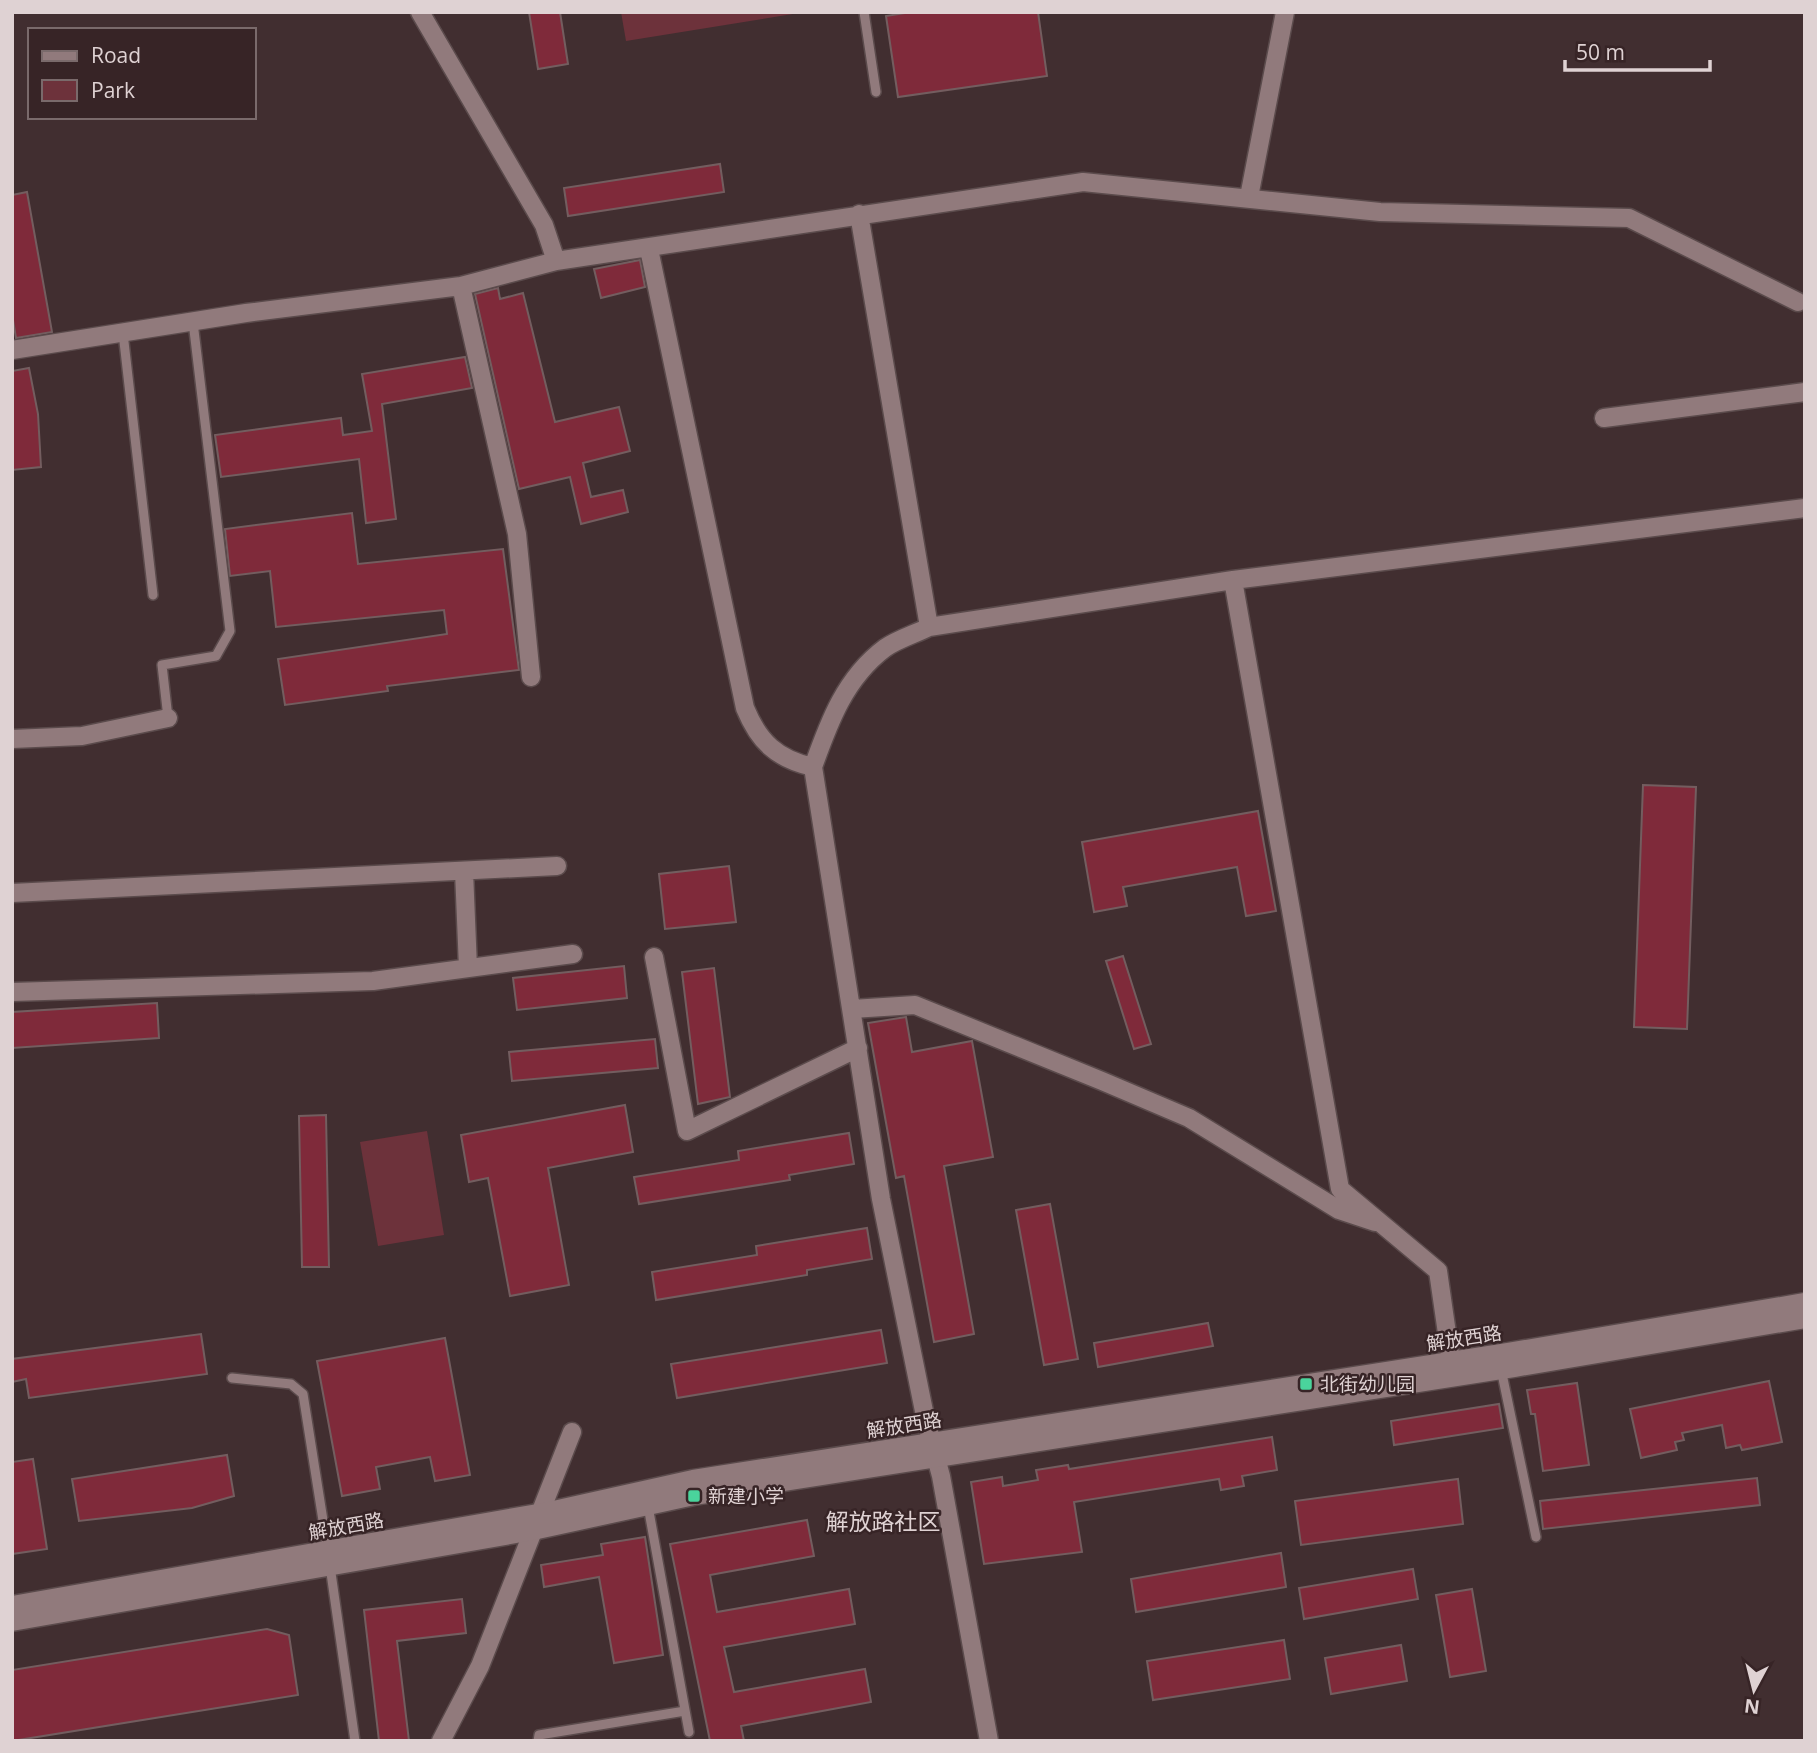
<svg xmlns="http://www.w3.org/2000/svg" width="1817" height="1753" font-family="'Open Sans','Noto Sans SC',sans-serif">
<style>
.green{fill:#6d323b}
.building{fill:#7f2a3a;stroke:#735d5f;stroke-width:2}
.lines{fill:none;stroke-linecap:round;stroke-linejoin:round}
.lane-casing{stroke:#5b4b4c;stroke-width:12}
.street-casing{stroke:#5b4b4c;stroke-width:21}
.secondary-casing{stroke:#5b4b4c;stroke-width:21}
.lane{stroke:#917a7c;stroke-width:9}
.street{stroke:#917a7c;stroke-width:18}
.secondary{stroke:#917a7c;stroke-width:18}
.poi-dot{fill:#4ad49c;stroke:#372426;stroke-width:2.5}
.labels{text-anchor:middle;stroke-width:5;stroke-linejoin:round;paint-order:stroke}
.street-label{font-size:19px;fill:#dfd2d3;stroke:#372426}
.poi-label{font-size:19px;fill:#dfd2d3;stroke:#372426;text-anchor:start}
.quarter-label{font-size:23px;fill:#dfd2d3;stroke:#372426}
</style>
<rect width="100%" height="100%" fill="#412e30"/>
<path class="green" d="M 621,12 L 799,12 L 799,13 L 626,41 Z
M 427,1131 L 444,1235 L 378,1246 L 360,1142 Z"/>
<path class="building" d="M 529,12 L 560,12 L 568,64 L 538,69 Z
M 911,12 L 1038,12 L 1047,76 L 898,97 L 886,16 Z
M 720,164 L 724,192 L 568,216 L 564,188 Z
M 27,192 L 52,332 L 16,338 L 12,314 L 12,195 Z
M 640,260 L 645,287 L 601,298 L 594,269 Z
M 498,288 L 500,299 L 523,293 L 555,422 L 619,407 L 630,451 L 583,463 L 591,497 L 623,490 L 628,512 L 581,524 L 570,477 L 519,489 L 475,294 Z
M 465,357 L 472,388 L 382,404 L 396,519 L 366,523 L 359,459 L 221,477 L 215,435 L 341,418 L 343,435 L 372,431 L 362,374 Z
M 29,368 L 38,414 L 41,467 L 12,470 L 12,371 Z
M 352,513 L 358,564 L 503,549 L 519,670 L 387,686 L 388,691 L 285,705 L 278,659 L 447,634 L 444,610 L 276,627 L 270,571 L 230,576 L 225,529 Z
M 1643,785 L 1696,787 L 1687,1029 L 1634,1027 Z
M 1258,811 L 1276,911 L 1246,916 L 1237,867 L 1123,887 L 1127,906 L 1094,912 L 1082,842 Z
M 729,866 L 736,922 L 665,929 L 659,874 Z
M 1123,956 L 1151,1044 L 1134,1049 L 1106,961 Z
M 624,966 L 627,998 L 517,1010 L 513,978 Z
M 714,968 L 730,1097 L 698,1104 L 682,972 Z
M 157,1003 L 159,1038 L 12,1048 L 12,1012 Z
M 906,1017 L 912,1052 L 972,1041 L 993,1157 L 944,1166 L 974,1334 L 934,1342 L 904,1176 L 896,1178 L 868,1023 Z
M 655,1039 L 658,1068 L 512,1081 L 509,1052 Z
M 625,1105 L 633,1152 L 548,1168 L 569,1285 L 510,1296 L 488,1178 L 469,1182 L 461,1135 Z
M 326,1115 L 329,1267 L 302,1267 L 299,1116 Z
M 849,1133 L 854,1164 L 789,1175 L 790,1180 L 639,1204 L 634,1177 L 739,1160 L 738,1151 Z
M 1050,1204 L 1078,1359 L 1044,1365 L 1016,1210 Z
M 867,1228 L 872,1259 L 807,1270 L 807,1275 L 656,1300 L 652,1272 L 757,1255 L 756,1246 Z
M 1208,1323 L 1213,1346 L 1098,1367 L 1094,1343 Z
M 881,1330 L 887,1363 L 677,1398 L 671,1364 Z
M 201,1334 L 207,1374 L 29,1398 L 26,1379 L 12,1382 L 12,1359 Z
M 445,1338 L 470,1475 L 435,1481 L 430,1457 L 376,1467 L 380,1489 L 342,1496 L 317,1361 Z
M 1769,1381 L 1782,1442 L 1742,1450 L 1740,1445 L 1726,1448 L 1722,1425 L 1682,1433 L 1684,1440 L 1675,1442 L 1677,1450 L 1641,1458 L 1630,1409 Z
M 1577,1383 L 1589,1465 L 1543,1471 L 1535,1414 L 1531,1414 L 1527,1390 Z
M 1499,1404 L 1503,1428 L 1394,1445 L 1391,1421 Z
M 1272,1437 L 1277,1470 L 1242,1476 L 1244,1486 L 1221,1490 L 1219,1479 L 1074,1502 L 1082,1552 L 984,1564 L 971,1482 L 1002,1477 L 1003,1486 L 1038,1480 L 1036,1470 L 1068,1465 L 1069,1469 Z
M 227,1455 L 234,1496 L 192,1508 L 79,1521 L 72,1479 Z
M 33,1459 L 47,1549 L 12,1554 L 12,1462 Z
M 1757,1478 L 1760,1505 L 1543,1529 L 1540,1501 Z
M 1458,1479 L 1463,1524 L 1301,1545 L 1295,1501 Z
M 807,1520 L 814,1556 L 710,1575 L 717,1612 L 849,1589 L 855,1624 L 724,1647 L 734,1692 L 865,1669 L 871,1702 L 741,1726 L 744,1741 L 710,1741 L 670,1544 Z
M 645,1537 L 663,1655 L 614,1663 L 599,1577 L 544,1587 L 541,1565 L 603,1555 L 601,1544 Z
M 1281,1553 L 1286,1587 L 1136,1612 L 1131,1579 Z
M 1413,1569 L 1418,1599 L 1304,1619 L 1299,1588 Z
M 1472,1589 L 1486,1671 L 1450,1677 L 1436,1595 Z
M 462,1599 L 466,1633 L 397,1641 L 409,1741 L 379,1741 L 364,1610 Z
M 267,1629 L 289,1635 L 298,1695 L 12,1741 L 12,1670 Z
M 1284,1640 L 1290,1679 L 1153,1700 L 1147,1661 Z
M 1401,1645 L 1407,1681 L 1331,1694 L 1325,1658 Z"/>
<g class="lines">
<g class="lane-casing">
<path id="lane" d="M 864,12 L 876,92
M 123,333 L 153,595
M 168,718 L 162,665 L 216,656 L 230,631 L 193,322
M 1501,1369 L 1536,1537
M 232,1378 L 291,1384 L 303,1394 L 328,1552
M 648,1506 L 689,1732
M 330,1566 L 355,1741
M 538,1741 L 539,1735 L 685,1711"/>
</g>
<g class="street-casing">
<path id="street" d="M 420,12 L 544,225 L 556,261
M 1249,197 L 1285,12
M 859,214 L 929,627
M 649,249 L 745,708 C 759,742 777,759 813,767
M 461,286 L 517,534 L 531,677
M 12,350 L 246,313 L 461,286 L 556,261 L 1083,182 L 1380,212 L 1629,218 L 1798,302
M 1604,418 L 1805,392
M 1233,580 L 1340,1189 L 1438,1271 L 1453,1375
M 12,739 L 82,736 L 168,718
M 464,871 L 468,968
M 12,893 L 557,866
M 654,957 L 687,1131 L 858,1048
M 12,992 L 373,981 L 573,954
M 852,1009 L 915,1005 L 1102,1081 L 1189,1118 L 1339,1210 L 1375,1222
M 441,1741 L 480,1666 L 572,1432
M 989,1741 L 941,1476 L 926,1421 L 881,1199 L 813,767 C 829,722 845,678 885,648 C 898,639 915,634 929,627 L 1233,580 L 1805,508"/>
</g>
<g class="secondary-casing">
<path id="secondary" d="M 12,1605 L 549,1511 L 693,1479 L 1508,1352 L 1805,1302
M 12,1622 L 533,1531 L 694,1496 L 1514,1368 L 1805,1319"/>
</g>
<use href="#lane" class="lane"/>
<use href="#street" class="street"/>
<use href="#secondary" class="secondary"/>
</g>
<g class="poi-dot">
<rect x="1299" y="1377" width="14" height="14" rx="3.5"/>
<rect x="687" y="1489" width="14" height="14" rx="3.5"/>
</g>
<g class="labels">
<g class="street-label">
<text transform="translate(1464 1338) rotate(-9)" y="7">解放西路</text>
<text transform="translate(904 1425) rotate(-9)" y="7">解放西路</text>
<text transform="translate(346 1526) rotate(-10)" y="7">解放西路</text>
</g>
<g class="poi-label">
<text x="1320" y="1391">北街幼儿园</text>
<text x="708" y="1503">新建小学</text>
</g>
<g class="quarter-label">
<text x="883" y="1530">解放路社区</text>
</g>
</g>
<rect width="1817" height="1753" fill="none" stroke="#dfd2d3" stroke-width="28"/>
<rect x="28" y="28" width="228" height="91" fill="#372426" stroke="#7a6a6b" stroke-width="2"/>
<rect x="42" y="51" width="35" height="10" fill="#917a7c" stroke="#7a6a6b" stroke-width="2"/>
<text x="91" y="63" font-size="21" fill="#dfd2d3">Road</text>
<rect x="42" y="80" width="35" height="21" fill="#6d323b" stroke="#7a6a6b" stroke-width="2"/>
<text x="91" y="98" font-size="21" fill="#dfd2d3">Park</text>
<g transform="translate(1754 1690) rotate(187)" stroke="#372426" stroke-width="5" paint-order="stroke">
<path d="M0-5L12 26L0 18L-12 26Z" fill="#dfd2d3"/>
<text y="-10" font-size="19" font-weight="bold" text-anchor="middle" fill="#dfd2d3">N</text>
</g>
<path d="M1565 60v10h145v-10" fill="none" stroke="#dfd2d3" stroke-width="3.5"/>
<text x="1576" y="60" font-size="21" fill="#dfd2d3" stroke="#372426" stroke-width="5" paint-order="stroke">50 m</text>
</svg>
